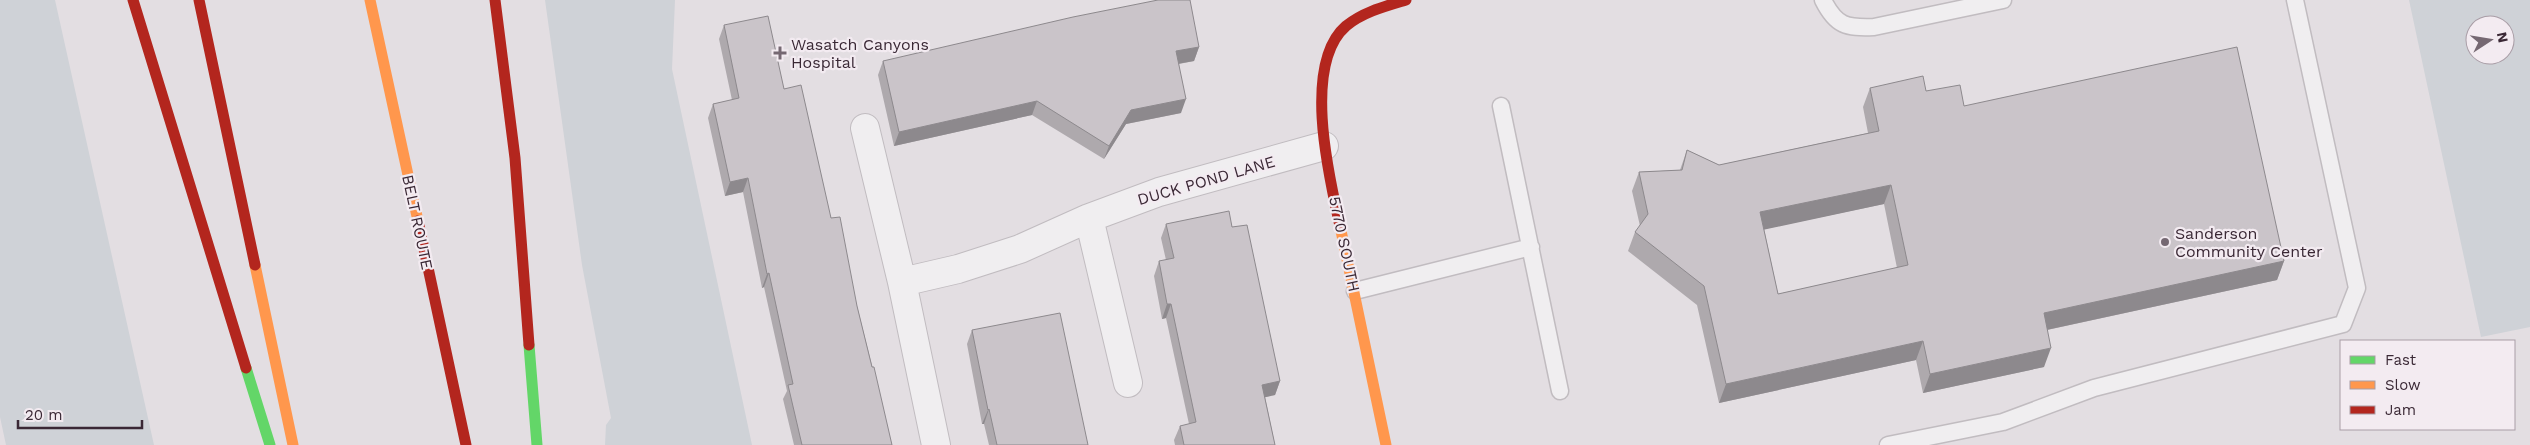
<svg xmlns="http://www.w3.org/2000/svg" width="2530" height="445" font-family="'Work Sans',sans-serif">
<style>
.green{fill:#cfd2d7;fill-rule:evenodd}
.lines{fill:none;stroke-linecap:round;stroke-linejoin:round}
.lane-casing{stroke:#c1bcc0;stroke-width:19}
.street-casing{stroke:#c1bcc0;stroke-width:30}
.lane{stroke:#f0eef0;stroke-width:16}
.street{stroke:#f0eef0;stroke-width:28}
.fast{stroke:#63d668;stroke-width:11}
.slow{stroke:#ff974d;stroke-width:11}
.jam{stroke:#b3261e;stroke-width:11}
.wall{fill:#aea9ad;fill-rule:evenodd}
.shaded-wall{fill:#8d898d}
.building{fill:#cac4c9;stroke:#8d898d;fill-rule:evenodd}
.poi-dot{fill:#756872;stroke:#f3ebf1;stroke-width:2}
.labels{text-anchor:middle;stroke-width:4.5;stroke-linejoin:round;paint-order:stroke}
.poi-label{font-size:16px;fill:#3a2835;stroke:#f3ebf1;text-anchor:start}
.street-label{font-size:16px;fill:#3a2835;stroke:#f3ebf1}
</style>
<rect width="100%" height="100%" fill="#e3dee2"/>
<path class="green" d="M 0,0 L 55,0 L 154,445 L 6,445 L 0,417 Z
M 545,0 L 675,0 L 672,69 L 752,445 L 605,445 L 606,425 L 611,418 L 582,265 Z
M 2409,0 L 2530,0 L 2530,327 L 2481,337 ZM 2475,25 L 2505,25 L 2505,55 L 2475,55 Z"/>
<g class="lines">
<g class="lane-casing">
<path id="lane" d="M 1823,0 C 1836,26 1846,28 1874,27 L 2003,0
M 1501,106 L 1560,391
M 1355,291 L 1531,247
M 1888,445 L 2003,422 L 2094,388 L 2343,324 L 2357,288 L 2295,0"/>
</g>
<g class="street-casing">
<path id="street" d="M 865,128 L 902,282 L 936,445
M 1089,218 L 1128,383
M 902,282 L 958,269 L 1020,249 L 1089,218 L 1159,192 L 1324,146"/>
</g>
<use href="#lane" class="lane"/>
<use href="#street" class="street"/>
<path class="fast" d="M 529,345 L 537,445
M 246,368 L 270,445"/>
<path class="slow" d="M 370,0 L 418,221
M 1340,226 L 1386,445
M 255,265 L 293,445"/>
<path class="jam" d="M 133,0 L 246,368
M 199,0 L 255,265
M 495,0 L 515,158 L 529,345
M 418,221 L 466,445
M 1340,226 C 1329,177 1302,64 1346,26 C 1363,12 1386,6 1406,0"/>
</g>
<path class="wall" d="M 724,25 L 784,89 L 831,218 L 857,306 L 892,445 L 794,445 L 783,399 L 787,391 L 764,287 L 762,288 L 743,192 L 725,196 L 708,118 L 713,104 L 732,100 L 719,39 Z
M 1199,47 L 1194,61 L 1179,64 L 1181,113 L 1126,124 L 1104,159 L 1032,115 L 894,146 L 878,75 L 883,61 Z
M 1870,88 L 1926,91 L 1964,106 L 2284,261 L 2277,280 L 2047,330 L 2044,367 L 1923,393 L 1916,360 L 1719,403 L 1697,305 L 1628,251 L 1635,232 L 1640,226 L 1632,191 L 1639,172 L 1680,170 L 1687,150 L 1719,165 L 1868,133 L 1863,107 ZM 1884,204 L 1897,268 L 1778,294 L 1764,229 Z
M 1166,224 L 1232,227 L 1280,381 L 1275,395 L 1265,397 L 1275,445 L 1175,445 L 1174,440 L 1180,426 L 1189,424 L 1166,318 L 1162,319 L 1154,276 L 1159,261 L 1166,260 L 1161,238 Z
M 972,330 L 1088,445 L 989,445 L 984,424 L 982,424 L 967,344 Z"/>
<path class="shaded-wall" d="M 1199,47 L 1194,61 L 1171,65 L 1176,51 Z
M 1186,99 L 1181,113 L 1126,124 L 1104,159 L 1109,146 L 1131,110 Z
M 1037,101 L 1032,115 L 894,146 L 899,132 Z
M 748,178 L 743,192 L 725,196 L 730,182 Z
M 1891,185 L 1884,204 L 1753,232 L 1760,212 Z
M 2284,261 L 2277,280 L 2037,332 L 2044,313 Z
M 769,273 L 764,287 L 762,288 L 767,274 Z
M 1167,304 L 1171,304 L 1166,318 L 1162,319 Z
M 1923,341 L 1916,360 L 1719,403 L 1726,384 Z
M 2051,348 L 2044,367 L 1923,393 L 1930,374 Z
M 1280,381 L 1275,395 L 1257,399 L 1262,385 Z
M 989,409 L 984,424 L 982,424 L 988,410 Z"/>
<path class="building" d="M 1158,0 L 1190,0 L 1199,47 L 1176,51 L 1186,99 L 1131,110 L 1109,146 L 1037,101 L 899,132 L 883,61 L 1073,17 Z
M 768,16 L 784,89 L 801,85 L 831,218 L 840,217 L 857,306 L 872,367 L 874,367 L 892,445 L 802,445 L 788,385 L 793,384 L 769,273 L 767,274 L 748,178 L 730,182 L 713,104 L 739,98 L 724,25 Z
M 2237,47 L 2284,261 L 2044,313 L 2051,348 L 1930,374 L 1923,341 L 1726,384 L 1704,286 L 1635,232 L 1648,214 L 1639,172 L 1682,170 L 1687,150 L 1719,165 L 1879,131 L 1870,88 L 1923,76 L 1926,91 L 1960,85 L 1964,106 ZM 1891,185 L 1908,265 L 1778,294 L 1760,212 Z
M 1229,211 L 1232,227 L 1247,225 L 1280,381 L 1262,385 L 1275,445 L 1184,445 L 1180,426 L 1196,422 L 1171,304 L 1167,304 L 1159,261 L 1174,258 L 1166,224 Z
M 1060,313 L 1088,445 L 997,445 L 989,409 L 988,410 L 972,330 Z"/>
<g class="poi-dot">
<path d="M777.5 45.5h5v5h5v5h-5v5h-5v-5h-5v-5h5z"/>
<circle cx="2165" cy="242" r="5"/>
</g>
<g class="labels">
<g class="poi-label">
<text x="791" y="50">Wasatch Canyons<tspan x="791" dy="18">Hospital</tspan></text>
<text x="2175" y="239">Sanderson<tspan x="2175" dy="18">Community Center</tspan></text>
</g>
<g class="street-label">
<text transform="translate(1206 180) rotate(-16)" y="6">DUCK POND LANE</text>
<text transform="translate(418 222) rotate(78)" y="6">BELT ROUTE</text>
<text transform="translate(1345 244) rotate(78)" y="6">5770 SOUTH</text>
</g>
</g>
<rect x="2340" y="340" width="175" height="90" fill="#f3ebf1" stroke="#a99da6"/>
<rect x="2350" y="356" width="25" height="8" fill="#63d668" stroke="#a99da6"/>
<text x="2385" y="365" font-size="15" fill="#3a2835">Fast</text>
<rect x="2350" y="381" width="25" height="8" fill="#ff974d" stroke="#a99da6"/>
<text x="2385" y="390" font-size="15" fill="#3a2835">Slow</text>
<rect x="2350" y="406" width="25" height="8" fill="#b3261e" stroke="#a99da6"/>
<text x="2385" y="415" font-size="15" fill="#3a2835">Jam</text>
<g transform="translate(2490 40) rotate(78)"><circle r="24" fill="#f3ebf1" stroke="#a99da6"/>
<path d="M0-4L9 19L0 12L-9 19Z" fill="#756872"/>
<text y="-8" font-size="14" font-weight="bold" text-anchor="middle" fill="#3a2835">N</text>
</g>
<path d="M18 420v8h124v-8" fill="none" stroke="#3a2835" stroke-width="2.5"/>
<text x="25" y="420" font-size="15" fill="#3a2835" stroke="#f3ebf1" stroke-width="4" paint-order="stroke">20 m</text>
</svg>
